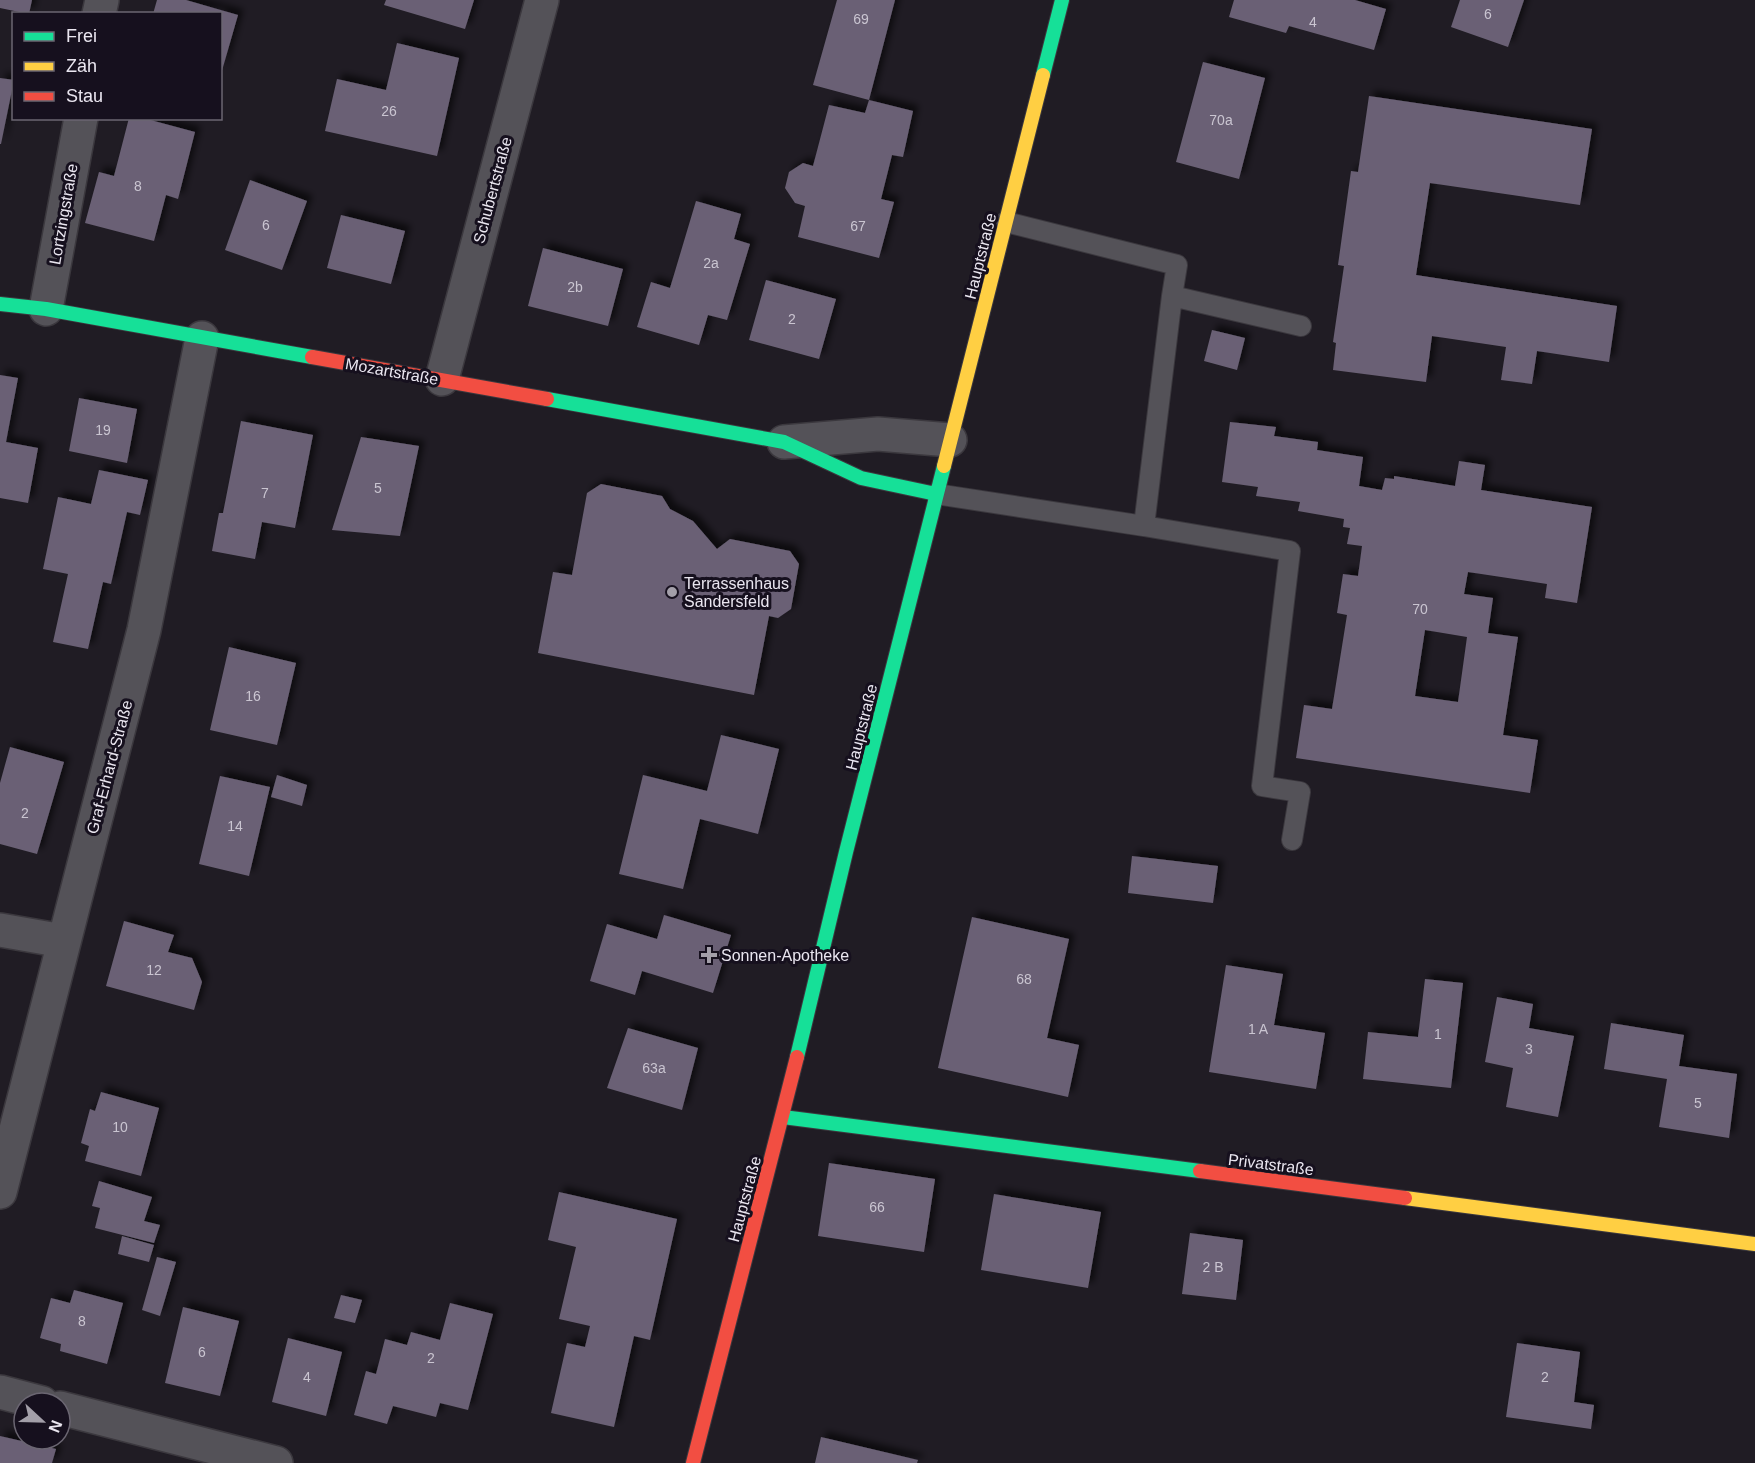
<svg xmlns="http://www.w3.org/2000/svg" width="1755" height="1463" font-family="Helvetica,sans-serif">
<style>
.building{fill:#6a6175;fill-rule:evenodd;filter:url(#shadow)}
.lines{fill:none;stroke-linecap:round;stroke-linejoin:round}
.lane-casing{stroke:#3b383e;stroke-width:22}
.street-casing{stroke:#3b383e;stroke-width:36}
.fast-casing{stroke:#3b383e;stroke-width:16}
.slow-casing{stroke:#3b383e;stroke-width:16}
.jam-casing{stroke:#3b383e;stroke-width:16}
.lane{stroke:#545258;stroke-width:20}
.street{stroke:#545258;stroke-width:33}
.fast{stroke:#16e098;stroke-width:14}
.slow{stroke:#ffcf43;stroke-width:14}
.jam{stroke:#f24e42;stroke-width:14}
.poi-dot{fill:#a39fa9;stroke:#16101e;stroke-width:2}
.labels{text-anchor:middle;stroke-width:6;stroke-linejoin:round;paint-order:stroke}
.number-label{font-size:14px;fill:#cac5d1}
.street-label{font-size:16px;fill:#eae6f0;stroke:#16101e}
.poi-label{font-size:16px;fill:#eae6f0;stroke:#16101e;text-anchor:start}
</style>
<defs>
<filter id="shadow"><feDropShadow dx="5.5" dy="-5.5" stdDeviation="3" flood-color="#0009"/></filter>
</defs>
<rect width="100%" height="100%" fill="#201c24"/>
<path class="building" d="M 0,0 L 32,0 L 29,14 L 0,8 Z
M 157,0 L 186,0 L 238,15 L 221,74 L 220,14 L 153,14 Z
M 386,0 L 474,0 L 465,29 L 384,5 Z
M 837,0 L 895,0 L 869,100 L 813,85 Z
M 1234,0 L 1355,0 L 1386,9 L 1374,50 L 1289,26 L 1286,33 L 1229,17 Z
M 1460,0 L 1524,0 L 1508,47 L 1451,27 Z
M 397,43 L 459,58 L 437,156 L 325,131 L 337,79 L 386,90 Z
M 1203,62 L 1265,78 L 1239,179 L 1176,162 Z
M 0,78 L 14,80 L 1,144 L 0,144 Z
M 1369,96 L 1592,129 L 1580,205 L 1430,183 L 1416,275 L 1617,306 L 1609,362 L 1537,351 L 1532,384 L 1501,380 L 1506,347 L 1432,336 L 1426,382 L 1333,370 L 1336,343 L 1333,342 L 1344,266 L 1338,265 L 1351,171 L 1358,172 Z
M 869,100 L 913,111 L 903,157 L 892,155 L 881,199 L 894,202 L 879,258 L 798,237 L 805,206 L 795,203 L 785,188 L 789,172 L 803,163 L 813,166 L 829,105 L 865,113 Z
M 129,118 L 143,118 L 195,132 L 178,199 L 166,195 L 154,241 L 85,223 L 99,172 L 114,176 Z
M 250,180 L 307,201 L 282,270 L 225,250 Z
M 696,201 L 741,214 L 734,239 L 750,244 L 727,320 L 708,315 L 699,345 L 637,327 L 651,282 L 670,288 Z
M 341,215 L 405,231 L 391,284 L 327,268 Z
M 543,248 L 623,269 L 608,326 L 528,306 Z
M 766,280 L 836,299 L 819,359 L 749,340 Z
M 1212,330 L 1245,338 L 1237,370 L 1204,361 Z
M 0,375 L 18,378 L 6,442 L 38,448 L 28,503 L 0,498 Z
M 79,398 L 137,409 L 127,463 L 69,451 Z
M 241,421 L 313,435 L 295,528 L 262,522 L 255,559 L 212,551 L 219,513 L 223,513 Z
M 1230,422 L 1276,427 L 1274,436 L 1318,442 L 1317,450 L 1363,457 L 1359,486 L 1382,490 L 1385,478 L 1394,479 L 1394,476 L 1455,486 L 1459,461 L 1485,465 L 1481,490 L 1592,507 L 1577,603 L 1545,598 L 1547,584 L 1468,572 L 1464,594 L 1493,598 L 1488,633 L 1518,637 L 1503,735 L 1538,740 L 1530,793 L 1296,758 L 1304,705 L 1332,709 L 1347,615 L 1337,613 L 1343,574 L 1358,576 L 1362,546 L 1347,544 L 1350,528 L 1343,527 L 1344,519 L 1298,511 L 1300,502 L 1256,496 L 1258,487 L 1222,482 ZM 1425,630 L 1467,637 L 1458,702 L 1415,696 Z
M 361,437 L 419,446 L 400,536 L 332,530 Z
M 99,470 L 148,480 L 140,515 L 127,512 L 111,584 L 103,582 L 88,649 L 53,642 L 68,574 L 43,569 L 58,497 L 91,504 Z
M 601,484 L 662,496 L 670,509 L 693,521 L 717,549 L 730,539 L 790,551 L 799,564 L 791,609 L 778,618 L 769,616 L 754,695 L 538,653 L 553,572 L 572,575 L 587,493 Z
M 229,647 L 296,663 L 277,745 L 210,730 Z
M 721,735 L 779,749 L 758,834 L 700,819 L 683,889 L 619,874 L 643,775 L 707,791 Z
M 10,747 L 64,762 L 37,854 L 0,844 L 0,783 Z
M 277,775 L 307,785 L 302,806 L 271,797 Z
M 220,776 L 270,787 L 249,876 L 199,864 Z
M 1132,856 L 1218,866 L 1213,903 L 1128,893 Z
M 664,915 L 731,935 L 713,993 L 642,971 L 635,995 L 590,981 L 607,924 L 657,939 Z
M 972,917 L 1069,939 L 1047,1038 L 1079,1045 L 1068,1097 L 938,1068 Z
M 124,921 L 174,935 L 168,952 L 192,958 L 202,982 L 194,1010 L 106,986 Z
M 1226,965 L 1283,974 L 1274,1025 L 1325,1033 L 1316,1089 L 1209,1072 Z
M 1425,979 L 1463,983 L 1451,1088 L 1363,1079 L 1368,1032 L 1418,1037 Z
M 1497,997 L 1533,1004 L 1529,1028 L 1574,1036 L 1558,1117 L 1506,1107 L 1513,1068 L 1485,1062 Z
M 1611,1023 L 1684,1035 L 1679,1066 L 1737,1074 L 1729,1138 L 1659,1127 L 1667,1079 L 1604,1069 Z
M 628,1028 L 698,1048 L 682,1110 L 607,1088 Z
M 101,1092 L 159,1108 L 141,1176 L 85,1161 L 89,1146 L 81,1143 L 90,1109 L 95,1111 Z
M 829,1163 L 935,1179 L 924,1252 L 818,1236 Z
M 99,1181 L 152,1197 L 144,1221 L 160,1225 L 154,1243 L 95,1228 L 100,1208 L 92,1206 Z
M 559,1192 L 677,1219 L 650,1340 L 634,1336 L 614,1427 L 551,1413 L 567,1343 L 585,1347 L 590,1326 L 559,1319 L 576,1247 L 548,1240 Z
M 994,1194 L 1101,1212 L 1088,1288 L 981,1270 Z
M 1190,1233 L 1243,1240 L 1236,1300 L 1182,1294 Z
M 122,1236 L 154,1245 L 149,1262 L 118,1254 Z
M 157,1257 L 176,1262 L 160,1316 L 142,1310 Z
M 74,1290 L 123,1303 L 107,1364 L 60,1351 L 61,1344 L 40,1338 L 51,1298 L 70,1303 Z
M 341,1295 L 362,1300 L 355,1323 L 334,1318 Z
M 450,1303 L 493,1314 L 468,1410 L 440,1403 L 436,1417 L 393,1406 L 387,1424 L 354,1415 L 366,1371 L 376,1374 L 385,1339 L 407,1345 L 411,1332 L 440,1340 Z
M 183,1307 L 239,1321 L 220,1396 L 165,1383 Z
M 288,1338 L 342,1352 L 326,1416 L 272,1402 Z
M 1517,1343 L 1580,1352 L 1574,1402 L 1594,1405 L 1591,1429 L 1506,1417 Z
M 0,1436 L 56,1449 L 52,1463 L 0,1463 Z
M 821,1437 L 918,1460 L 917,1463 L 815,1463 Z"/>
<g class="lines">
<g class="lane-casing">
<path id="lane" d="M 1006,222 L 1177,265 L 1172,296 L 1301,326
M 1172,296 L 1144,526 L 1290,551 L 1262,786 L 1300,792 L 1292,840
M 936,494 L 1144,526"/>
</g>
<g class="street-casing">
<path id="street" d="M 99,14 L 102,0
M 46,309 L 81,118
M 442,379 L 542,0
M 784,442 L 878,434 L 950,440
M 0,930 L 63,941
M 0,1192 L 144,630 L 202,338
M 0,1392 L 42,1403
M 60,1408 L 276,1463"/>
</g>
<g class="fast-casing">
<path id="fast" d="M 1043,75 L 1062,0
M 0,304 L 46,309 L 312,357
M 547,399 L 784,442 L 861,478 L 936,494
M 797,1057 L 846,852 L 944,466
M 783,1117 L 1200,1171"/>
</g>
<g class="slow-casing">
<path id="slow" d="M 944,466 L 1043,75
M 1405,1198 L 1755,1244"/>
</g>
<g class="jam-casing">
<path id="jam" d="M 312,357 L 547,399
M 1200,1171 L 1405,1198
M 693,1463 L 797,1057"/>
</g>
<use href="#lane" class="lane"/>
<use href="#street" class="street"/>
<use href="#fast" class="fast"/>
<use href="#slow" class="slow"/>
<use href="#jam" class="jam"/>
</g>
<g class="poi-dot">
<circle cx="672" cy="592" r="6"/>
<path d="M706 946h6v6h6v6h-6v6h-6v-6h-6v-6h6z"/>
</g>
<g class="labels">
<g class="number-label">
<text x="1488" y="19">6</text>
<text x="861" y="24">69</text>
<text x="1313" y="27">4</text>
<text x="389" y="116">26</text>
<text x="1221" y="125">70a</text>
<text x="138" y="191">8</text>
<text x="266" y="230">6</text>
<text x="858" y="231">67</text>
<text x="711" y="268">2a</text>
<text x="575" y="292">2b</text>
<text x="792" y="324">2</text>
<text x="103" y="435">19</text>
<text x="378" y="493">5</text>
<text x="265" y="498">7</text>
<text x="1420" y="614">70</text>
<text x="253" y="701">16</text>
<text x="25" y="818">2</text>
<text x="235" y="831">14</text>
<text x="154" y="975">12</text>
<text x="1024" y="984">68</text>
<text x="1258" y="1034">1 A</text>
<text x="1438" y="1039">1</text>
<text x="1529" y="1054">3</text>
<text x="654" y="1073">63a</text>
<text x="1698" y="1108">5</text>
<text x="120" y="1132">10</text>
<text x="877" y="1212">66</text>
<text x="1213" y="1272">2 B</text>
<text x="82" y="1326">8</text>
<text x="202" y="1357">6</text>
<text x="431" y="1363">2</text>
<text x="307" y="1382">4</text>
<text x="1545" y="1382">2</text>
</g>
<g class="street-label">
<text transform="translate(492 190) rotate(-75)" y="6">Schubertstraße</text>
<text transform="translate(63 214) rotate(-80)" y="6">Lortzingstraße</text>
<text transform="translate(980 256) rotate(-76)" y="6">Hauptstraße</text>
<text transform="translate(392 371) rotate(10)" y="6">Mozartstraße</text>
<text transform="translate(861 727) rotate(-76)" y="6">Hauptstraße</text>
<text transform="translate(109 767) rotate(-75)" y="6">Graf-Erhard-Straße</text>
<text transform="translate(1271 1164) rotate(7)" y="6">Privatstraße</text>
<text transform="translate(744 1199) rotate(-75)" y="6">Hauptstraße</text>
</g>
<g class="poi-label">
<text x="684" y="589">Terrassenhaus<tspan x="684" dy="18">Sandersfeld</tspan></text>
<text x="721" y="961">Sonnen-Apotheke</text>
</g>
</g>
<rect x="12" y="12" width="210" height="108" fill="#16101e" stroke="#6b6672" stroke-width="1.5"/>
<rect x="24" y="32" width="30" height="9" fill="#16e098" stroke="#6b6672" stroke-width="1.5"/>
<text x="66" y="42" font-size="18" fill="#eae6f0">Frei</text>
<rect x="24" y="62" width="30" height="9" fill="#ffcf43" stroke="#6b6672" stroke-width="1.5"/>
<text x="66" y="72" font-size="18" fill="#eae6f0">Zäh</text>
<rect x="24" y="92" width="30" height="9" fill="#f24e42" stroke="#6b6672" stroke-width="1.5"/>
<text x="66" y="102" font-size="18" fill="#eae6f0">Stau</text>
<g transform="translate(42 1421) rotate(112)"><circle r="28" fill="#16101e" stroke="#6b6672" stroke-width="1.5"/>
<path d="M0-4.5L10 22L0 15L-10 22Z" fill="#a39fa9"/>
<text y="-9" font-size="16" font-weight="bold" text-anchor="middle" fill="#eae6f0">N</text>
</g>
</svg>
